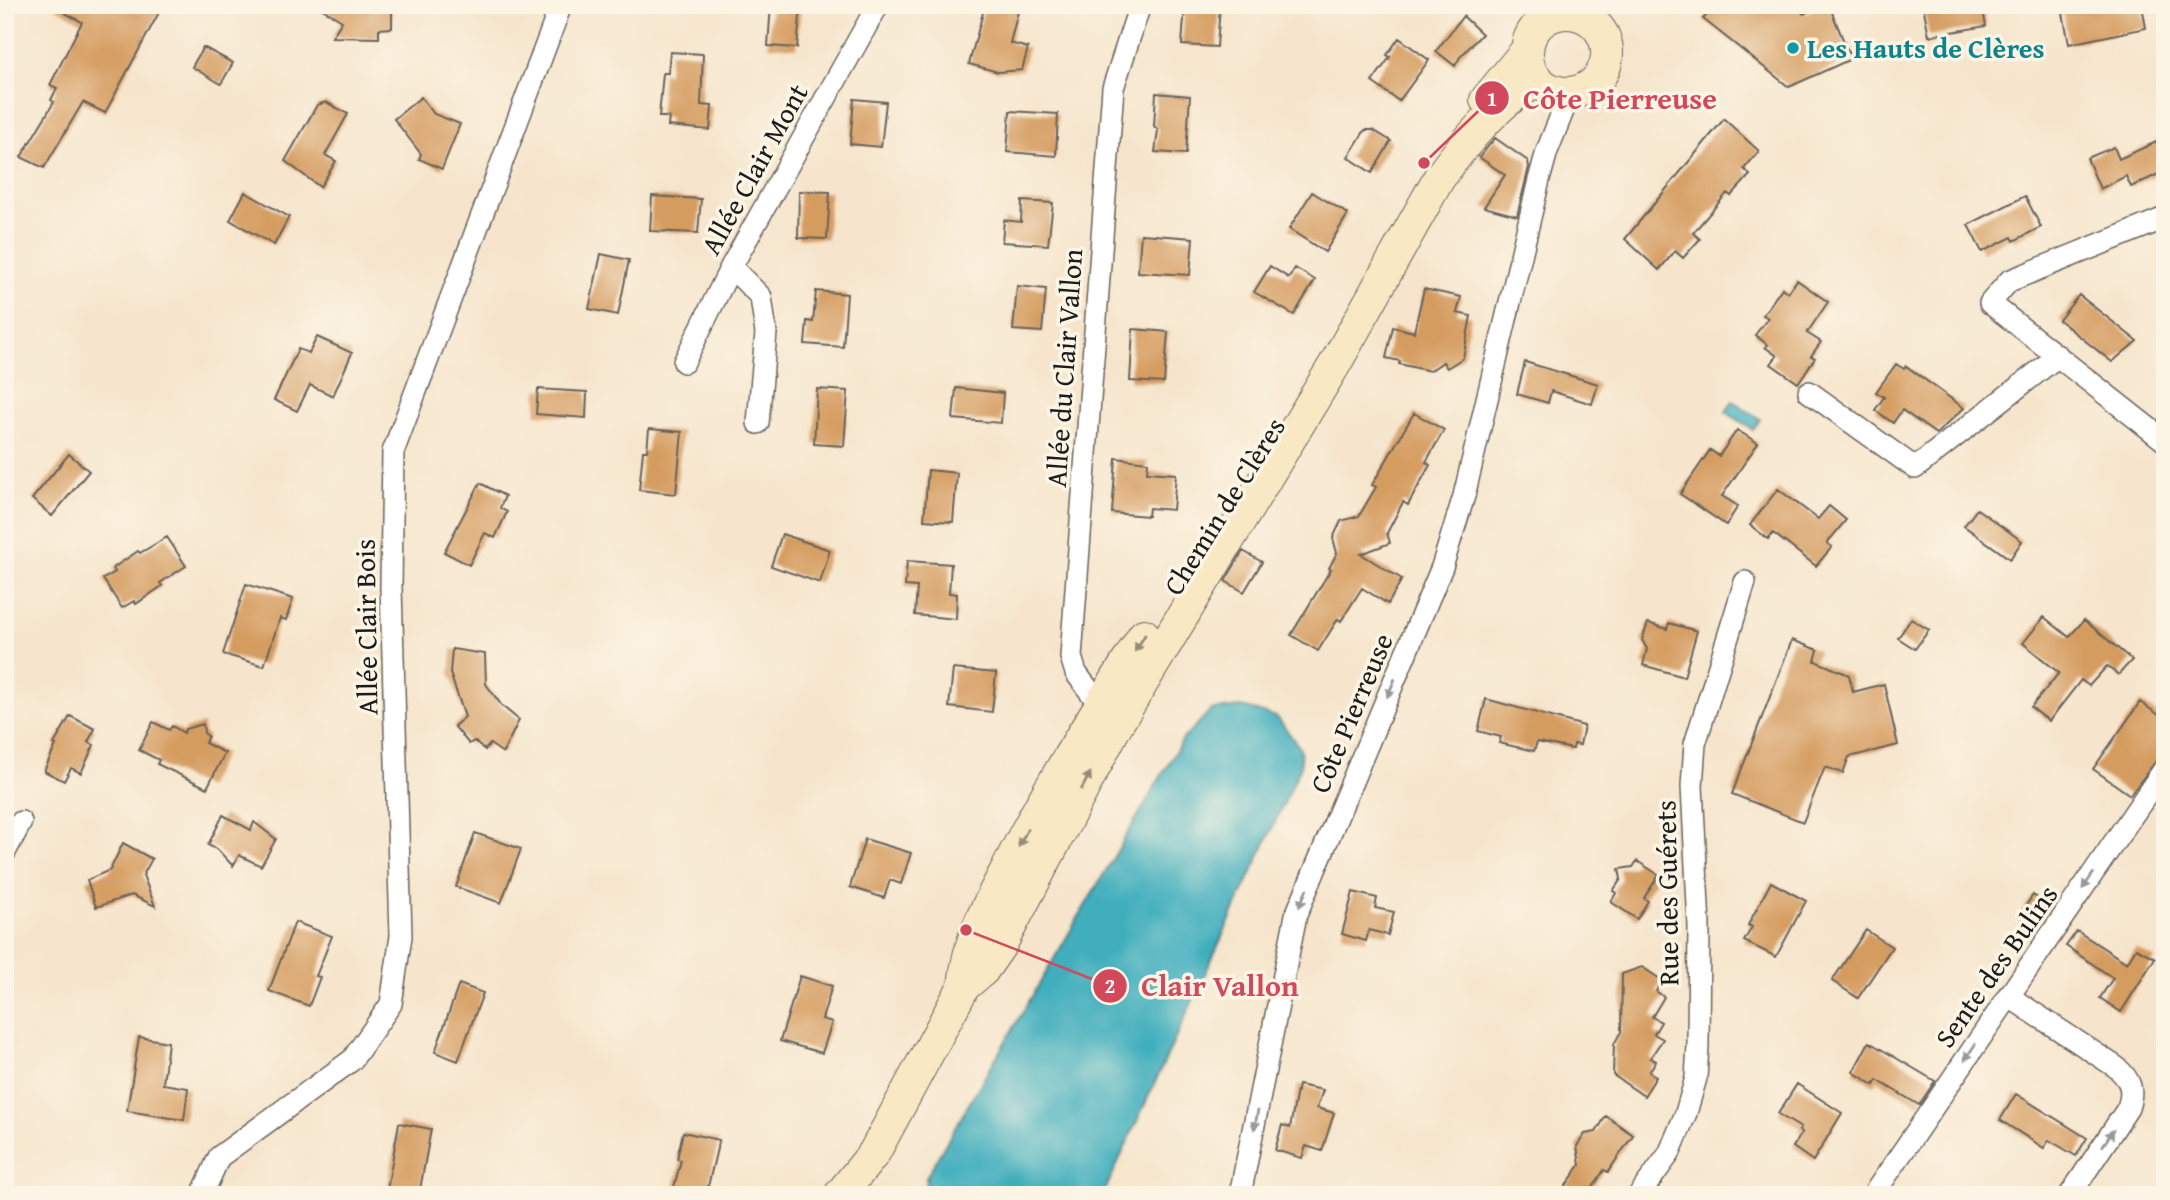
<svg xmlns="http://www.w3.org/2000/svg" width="2170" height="1200" font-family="'Gentium Book Plus',serif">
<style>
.water{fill:#40aebd;stroke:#2e656c;stroke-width:2}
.building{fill:#d59c60}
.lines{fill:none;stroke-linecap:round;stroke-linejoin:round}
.street-casing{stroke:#68625a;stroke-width:24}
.secondary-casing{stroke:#68625a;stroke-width:34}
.street{stroke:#fff;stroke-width:21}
.secondary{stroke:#f8e8c3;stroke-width:32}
.oneway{fill:#958c78}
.oneway2{fill:#999}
.culture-dot{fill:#0f9aa8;stroke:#fcf5e5;stroke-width:2.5}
.labels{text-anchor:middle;stroke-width:7;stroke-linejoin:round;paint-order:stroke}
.culture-label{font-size:28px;font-weight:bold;fill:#0d838f;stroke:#fcf5e5;text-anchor:start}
.street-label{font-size:28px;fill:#1c1c1c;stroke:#fcf5e5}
.leader{fill:none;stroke:#d1495b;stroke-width:2.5}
.callout-dot{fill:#d1495b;stroke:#fcf5e5;stroke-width:2.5}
.mark-label{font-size:21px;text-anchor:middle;font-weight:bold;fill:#fff}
.callout-label{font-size:30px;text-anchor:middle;font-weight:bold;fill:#d1495b;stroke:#fcf5e5;stroke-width:7;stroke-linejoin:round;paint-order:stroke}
</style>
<rect width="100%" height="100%" fill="#fcf5e5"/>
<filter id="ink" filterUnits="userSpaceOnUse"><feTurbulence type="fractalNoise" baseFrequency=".0143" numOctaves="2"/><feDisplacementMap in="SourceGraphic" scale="14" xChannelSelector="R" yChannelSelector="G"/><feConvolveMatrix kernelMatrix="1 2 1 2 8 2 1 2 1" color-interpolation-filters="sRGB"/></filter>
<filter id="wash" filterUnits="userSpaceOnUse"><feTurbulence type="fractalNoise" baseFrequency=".00686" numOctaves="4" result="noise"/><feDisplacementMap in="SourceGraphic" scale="28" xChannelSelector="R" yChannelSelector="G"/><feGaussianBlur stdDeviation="1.57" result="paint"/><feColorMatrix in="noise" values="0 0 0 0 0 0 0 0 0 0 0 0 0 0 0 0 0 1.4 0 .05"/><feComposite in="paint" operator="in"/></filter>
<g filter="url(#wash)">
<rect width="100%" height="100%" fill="#f6e5cc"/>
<path class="water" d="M 1733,401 L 1760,419 L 1753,430 L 1726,412 Z
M 1242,707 L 1277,717 L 1300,748 L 1301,766 L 1103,1195 L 925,1195 L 926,1177 L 1183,739 L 1211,710 Z"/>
<g id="blocks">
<path class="building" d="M 50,5 L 163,5 L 105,113 L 83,102 L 44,168 L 21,157 L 54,102 L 51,100 L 57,88 L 50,85 L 82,22 Z
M 316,5 L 392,5 L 392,28 L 379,29 L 379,38 L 332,37 L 342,21 Z
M 771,5 L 801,5 L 797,48 L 768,46 Z
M 985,5 L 994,5 L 1018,12 L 1010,43 L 1028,48 L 1022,70 L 998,72 L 969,64 Z
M 1185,5 L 1220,5 L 1217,47 L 1182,45 Z
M 1716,5 L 1792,5 L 1804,14 L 1821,5 L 1829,5 L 1851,59 L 1789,87 L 1703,19 Z
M 1923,5 L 1982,5 L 1986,26 L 1929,36 Z
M 2103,5 L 2142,5 L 2146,28 L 2069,44 L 2063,13 Z
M 1463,16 L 1482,34 L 1460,57 L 1455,66 L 1436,51 Z
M 1399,38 L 1429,60 L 1399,101 L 1372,82 L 1390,57 L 1387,55 Z
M 203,47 L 233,63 L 221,84 L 192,67 Z
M 670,52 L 703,54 L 701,105 L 712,106 L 710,130 L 668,126 L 669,117 L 659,117 L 663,73 L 668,73 Z
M 1156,93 L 1190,96 L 1186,154 L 1155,152 L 1158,130 L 1154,126 Z
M 421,97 L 434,114 L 460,124 L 442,169 L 419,159 L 421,154 L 394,119 Z
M 854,99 L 886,102 L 881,147 L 850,144 Z
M 326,102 L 348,114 L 325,155 L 336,161 L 320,187 L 285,161 L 317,105 Z
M 1010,111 L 1058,114 L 1056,156 L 1007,152 Z
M 1724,119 L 1759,151 L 1744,169 L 1750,175 L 1731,196 L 1727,193 L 1693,233 L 1700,239 L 1683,258 L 1675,251 L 1659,270 L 1625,239 Z
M 1365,130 L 1373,130 L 1391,141 L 1372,173 L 1348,157 Z
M 1495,138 L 1528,161 L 1529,167 L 1517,216 L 1484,207 L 1505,175 L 1479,157 Z
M 2165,138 L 2165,171 L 2131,187 L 2126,176 L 2100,189 L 2087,158 L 2114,147 L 2119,159 Z
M 799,191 L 830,192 L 827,239 L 798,238 Z
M 245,192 L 289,217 L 274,245 L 230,220 Z
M 1312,192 L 1348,214 L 1325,252 L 1289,229 Z
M 652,196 L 701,199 L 698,233 L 650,231 Z
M 2025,196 L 2041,227 L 2014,241 L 2012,237 L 1982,252 L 1968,225 Z
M 1022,201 L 1053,203 L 1048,245 L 1002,242 L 1004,220 L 1021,222 Z
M 1141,234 L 1193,238 L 1190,275 L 1138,272 Z
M 601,254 L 629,260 L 618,315 L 589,309 Z
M 1270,266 L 1289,278 L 1295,268 L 1315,280 L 1294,315 L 1254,292 Z
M 1797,280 L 1828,302 L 1807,333 L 1821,342 L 1811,356 L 1815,358 L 1798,383 L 1771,364 L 1777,356 L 1765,347 L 1768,345 L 1755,335 L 1768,318 L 1763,315 L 1782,288 L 1788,293 Z
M 1017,286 L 1046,289 L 1042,332 L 1013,330 Z
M 1424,289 L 1461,297 L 1457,313 L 1471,316 L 1463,358 L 1447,368 L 1443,362 L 1430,371 L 1399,364 L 1400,361 L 1386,358 L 1393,327 L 1414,332 Z
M 816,291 L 847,294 L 843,347 L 805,344 L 807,321 L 813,322 Z
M 2079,295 L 2137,341 L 2112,362 L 2059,320 Z
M 1133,329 L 1168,332 L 1164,383 L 1130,381 Z
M 317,337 L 352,353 L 333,396 L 310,385 L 297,411 L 274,400 L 298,349 L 309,353 Z
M 1525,362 L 1598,384 L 1592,404 L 1551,391 L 1548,403 L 1517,394 Z
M 1896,364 L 1904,369 L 1906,366 L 1964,408 L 1936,434 L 1902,410 L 1893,423 L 1875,410 L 1884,397 L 1876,392 Z
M 956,388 L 1003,393 L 1001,423 L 953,419 Z
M 538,389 L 587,392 L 586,418 L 536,414 Z
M 817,389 L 848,391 L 844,446 L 814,444 Z
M 1414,413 L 1444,430 L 1426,462 L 1430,465 L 1408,505 L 1403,502 L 1387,533 L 1390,543 L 1361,554 L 1402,579 L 1388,604 L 1362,588 L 1341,621 L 1338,619 L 1318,651 L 1291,635 L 1331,569 L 1329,568 L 1337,553 L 1333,538 L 1341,521 L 1359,516 L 1376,487 L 1372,485 Z
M 649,429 L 682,432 L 676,494 L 639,490 L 643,451 L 647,451 Z
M 1737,430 L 1758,443 L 1722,496 L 1738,506 L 1726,525 L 1680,494 L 1710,450 L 1719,456 Z
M 69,454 L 89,471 L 52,516 L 32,499 Z
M 1116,458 L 1148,462 L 1147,472 L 1176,474 L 1173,510 L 1149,508 L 1148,516 L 1112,513 Z
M 928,470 L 957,473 L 953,522 L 924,520 Z
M 480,483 L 505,496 L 500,508 L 507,512 L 495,538 L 485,533 L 469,565 L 444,552 Z
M 1778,489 L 1818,519 L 1829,506 L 1846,520 L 1827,543 L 1832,547 L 1816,566 L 1773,533 L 1768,539 L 1750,525 Z
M 1977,509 L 2022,541 L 2010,559 L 1964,526 Z
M 782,534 L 830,550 L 820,583 L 771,566 Z
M 167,537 L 186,566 L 160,583 L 162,586 L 136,604 L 134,601 L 122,608 L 103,579 L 115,572 L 113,568 L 138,551 L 140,553 Z
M 1243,551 L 1262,562 L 1244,592 L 1225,581 Z
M 907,561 L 951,564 L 949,593 L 957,594 L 956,619 L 915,615 L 917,587 L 905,586 Z
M 246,584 L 293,599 L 286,620 L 280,618 L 264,666 L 223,654 Z
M 2044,617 L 2069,637 L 2084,620 L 2132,660 L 2118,675 L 2107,666 L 2089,686 L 2081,680 L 2049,721 L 2031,707 L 2059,673 L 2023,643 Z
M 1911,619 L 1929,630 L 1915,649 L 1898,638 Z
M 1648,623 L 1667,629 L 1669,623 L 1697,631 L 1684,677 L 1643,665 L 1647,649 L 1642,640 Z
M 1792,640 L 1818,650 L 1815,661 L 1849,675 L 1853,692 L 1884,684 L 1898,745 L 1849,757 L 1843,773 L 1825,767 L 1803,822 L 1732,794 Z
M 452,649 L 485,654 L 486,684 L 502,706 L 519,720 L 503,753 L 490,744 L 485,750 L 474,741 L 469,744 L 454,726 L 465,717 L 450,673 Z
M 953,669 L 996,673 L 992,712 L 949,707 Z
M 1486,699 L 1584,726 L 1580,745 L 1574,744 L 1573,749 L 1537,742 L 1534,751 L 1499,743 L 1501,737 L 1478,731 Z
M 2140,702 L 2165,719 L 2165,749 L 2130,795 L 2093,769 Z
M 70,716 L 95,729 L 88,742 L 94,745 L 81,773 L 71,768 L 64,781 L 44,771 L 56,745 L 54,744 Z
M 153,722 L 169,730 L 172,726 L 184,733 L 185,729 L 203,724 L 204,733 L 208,736 L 205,743 L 225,753 L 207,788 L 157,764 L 159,760 L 139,750 Z
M 223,815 L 251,830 L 254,822 L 276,839 L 261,866 L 239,855 L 233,866 L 218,850 L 208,845 Z
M 475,833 L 521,849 L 501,903 L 456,887 Z
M 865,839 L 911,853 L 901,884 L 890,880 L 884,898 L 850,887 Z
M 123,843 L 152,859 L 143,875 L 155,906 L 132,895 L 96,907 L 87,880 L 110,870 Z
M 1637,861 L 1659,875 L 1644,898 L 1648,901 L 1637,919 L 1611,902 L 1616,893 L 1613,891 L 1621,879 L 1619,869 L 1633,867 Z
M 1771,882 L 1806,901 L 1776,957 L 1744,941 L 1752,927 L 1748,925 Z
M 1353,892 L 1377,898 L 1375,908 L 1394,912 L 1388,935 L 1369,930 L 1366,941 L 1342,934 Z
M 2033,895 L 2051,907 L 2037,928 L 2019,916 Z
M 295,922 L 332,936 L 316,976 L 320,977 L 309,1006 L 269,991 Z
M 1866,930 L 1892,947 L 1858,998 L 1832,981 Z
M 2077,931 L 2127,963 L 2136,948 L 2155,958 L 2121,1012 L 2100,998 L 2113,978 L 2066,946 Z
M 1642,967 L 1663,981 L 1656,991 L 1664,997 L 1652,1017 L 1661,1022 L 1654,1034 L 1663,1039 L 1650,1058 L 1656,1061 L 1649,1072 L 1656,1077 L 1644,1096 L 1613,1075 L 1614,1044 L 1621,1032 L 1622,974 Z
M 800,976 L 832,986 L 822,1019 L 832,1022 L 822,1053 L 780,1041 Z
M 459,984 L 483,993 L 458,1061 L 435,1052 Z
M 139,1037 L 168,1042 L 163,1084 L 188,1088 L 184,1120 L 127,1111 Z
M 1869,1042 L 1935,1081 L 1919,1105 L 1877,1080 L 1874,1085 L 1853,1072 Z
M 1797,1084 L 1842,1113 L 1813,1161 L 1793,1147 L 1802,1133 L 1799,1131 L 1801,1128 L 1778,1114 Z
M 1298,1085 L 1323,1090 L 1317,1108 L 1334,1113 L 1322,1151 L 1306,1146 L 1302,1158 L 1275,1150 L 1282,1125 L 1290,1128 Z
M 2016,1094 L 2087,1138 L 2076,1156 L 2049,1140 L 2044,1148 L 2000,1120 Z
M 1606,1116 L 1633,1135 L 1608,1172 L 1604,1170 L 1588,1195 L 1577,1195 L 1565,1187 L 1580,1165 L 1577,1146 L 1585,1134 L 1596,1132 Z
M 399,1123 L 431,1129 L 419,1195 L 387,1190 Z
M 683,1132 L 719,1140 L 706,1195 L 672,1195 L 681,1160 L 677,1159 Z"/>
</g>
</g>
<g filter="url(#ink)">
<use href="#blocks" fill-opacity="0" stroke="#68625a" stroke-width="2"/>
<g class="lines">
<g class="street-casing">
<path id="street" d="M 2165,218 L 2009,281 L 1990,303 L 2165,441
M 731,267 L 761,297 L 766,333 L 758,423
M 684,362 L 731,267 L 878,5
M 1809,392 L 1915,468 L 2058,356
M 1106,713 L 1076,673 L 1071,657 L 1113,88 L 1140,5
M 5,852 L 21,822
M 2008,996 L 2116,1067 C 2131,1080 2134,1090 2128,1108 L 2070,1195
M 202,1195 L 219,1157 L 352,1060 L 391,1004 L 401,936 L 391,587 L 393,452 L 561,5
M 1240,1195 L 1296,915 L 1442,567 L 1464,496 L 1539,180 L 1547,151 L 1565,106 L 1563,92
M 1639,1195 L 1669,1154 L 1686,1113 L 1696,1078 L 1698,1046 L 1699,926 L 1692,786 L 1695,744 L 1745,582
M 1873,1195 L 2165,768"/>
</g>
<g class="secondary-casing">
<path id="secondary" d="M1527 53a40 40 0 1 1 80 0a40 40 0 1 1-80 0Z
M 1486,100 L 1527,50
M 964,986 C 969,935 988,906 1011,861 C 1050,783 1098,710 1144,635
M 840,1195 L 874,1153 L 964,986 L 983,970 L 1001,944 L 1116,726 L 1335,364 L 1439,178 C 1463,145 1501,97 1538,81"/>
</g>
<use href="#street" class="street"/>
<use href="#secondary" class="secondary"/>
</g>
<defs><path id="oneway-solid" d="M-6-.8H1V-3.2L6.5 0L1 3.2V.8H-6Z" transform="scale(1.75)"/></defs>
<g class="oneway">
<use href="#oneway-solid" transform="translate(1140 643) rotate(122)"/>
<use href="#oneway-solid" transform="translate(1086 781) rotate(-62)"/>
<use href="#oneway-solid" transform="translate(1023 838) rotate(117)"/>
</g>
<g class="oneway2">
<use href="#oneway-solid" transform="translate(1391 688) rotate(113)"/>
<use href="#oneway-solid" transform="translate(2088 881) rotate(125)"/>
<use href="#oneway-solid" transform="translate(1303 898) rotate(113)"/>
<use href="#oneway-solid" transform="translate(1970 1052) rotate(124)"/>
<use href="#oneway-solid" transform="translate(1256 1120) rotate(101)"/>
<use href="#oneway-solid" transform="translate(2108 1138) rotate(-56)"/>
</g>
</g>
<circle class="culture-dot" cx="1793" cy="48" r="7"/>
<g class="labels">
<g class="culture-label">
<text x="1807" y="58">Les Hauts de Clères</text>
</g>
<g class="street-label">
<text transform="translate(754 169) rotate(-61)" y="10">Allée Clair Mont</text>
<text transform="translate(1064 368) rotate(-86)" y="10">Allée du Clair Vallon</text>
<text transform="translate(1224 506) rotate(-58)" y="10">Chemin de Clères</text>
<text transform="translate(366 627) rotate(-91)" y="10">Allée Clair Bois</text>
<text transform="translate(1351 713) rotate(-67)" y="10">Côte Pierreuse</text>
<text transform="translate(1667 893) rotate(-91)" y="10">Rue des Guérets</text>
<text transform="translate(1996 966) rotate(-55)" y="10">Sente des Bulins</text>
</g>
</g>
<path class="leader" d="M1424 163L1492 98M966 930L1110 986"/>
<g class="callout-dot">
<circle cx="1424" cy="163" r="7"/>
<circle cx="966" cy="930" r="7"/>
<circle cx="1492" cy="98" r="18"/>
<circle cx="1110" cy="986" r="18"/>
</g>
<g class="mark-label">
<text x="1492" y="106">1</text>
<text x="1110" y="993">2</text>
</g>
<g class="callout-label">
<text x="1620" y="109">Côte Pierreuse</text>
<text x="1220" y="996">Clair Vallon</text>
</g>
<rect width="2170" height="1200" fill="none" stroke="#fcf5e5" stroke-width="28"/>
</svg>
